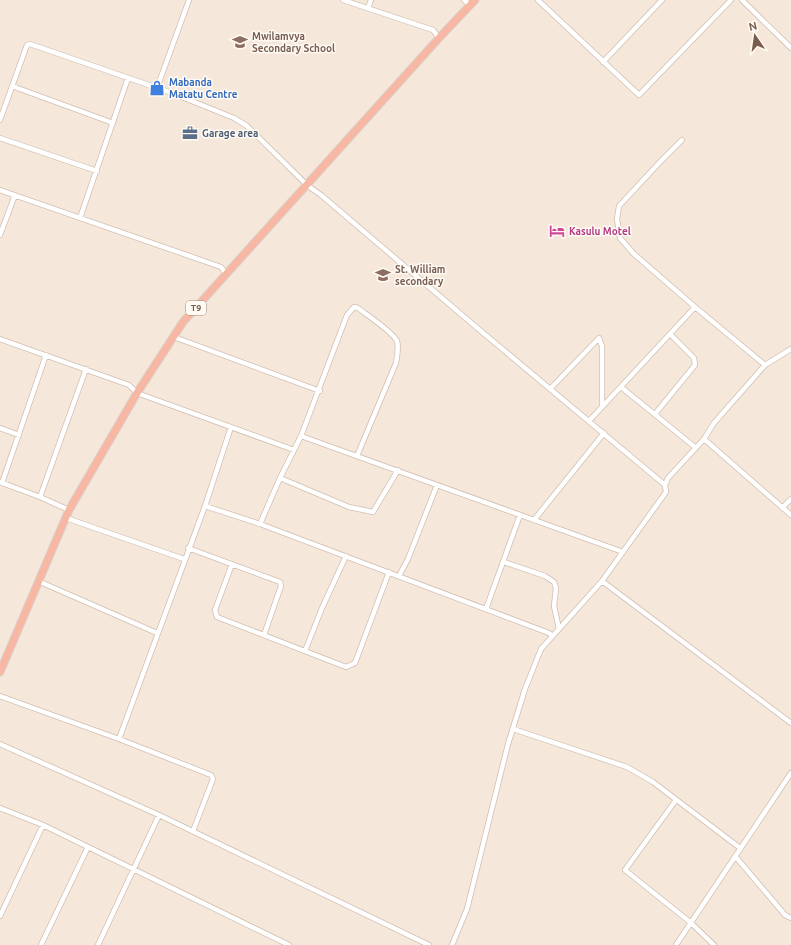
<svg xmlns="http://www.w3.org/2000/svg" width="791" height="945" font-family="Ubuntu,sans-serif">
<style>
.residential{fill:#f5e8da}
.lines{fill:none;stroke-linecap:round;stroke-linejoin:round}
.minor-casing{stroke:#d1beb0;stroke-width:6}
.highway-casing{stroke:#dad1cd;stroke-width:9}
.minor{stroke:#fff;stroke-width:4.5}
.highway{stroke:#f7b7a3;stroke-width:7}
.labels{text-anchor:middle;stroke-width:3;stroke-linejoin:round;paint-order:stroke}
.shield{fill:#fffaf3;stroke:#a28b7f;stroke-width:1}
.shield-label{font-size:9px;font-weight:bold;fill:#7a5c4d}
.education-label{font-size:10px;font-weight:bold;fill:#785e54;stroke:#fffaf3;text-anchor:start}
.shop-label{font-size:10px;font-weight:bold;fill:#366cbe;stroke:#fffaf3;text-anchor:start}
.service-label{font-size:10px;font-weight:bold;fill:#4e5e75;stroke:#fffaf3;text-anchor:start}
.hotel-label{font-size:10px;font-weight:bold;fill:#b23c85;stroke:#fffaf3;text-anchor:start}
</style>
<rect width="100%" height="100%" fill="#fdf6ec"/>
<path class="residential" d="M 0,0 L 791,0 L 791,945 L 0,945 Z"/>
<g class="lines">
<g class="minor-casing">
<path id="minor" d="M 343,0 L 433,30 L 439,38
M 464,0 L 470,5
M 538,0 L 639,95 L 731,0
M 742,0 L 791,48
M 368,8 L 371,0
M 603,62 L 662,0
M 12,86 L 113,123
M 157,88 L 189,0
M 0,120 L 27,45 L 30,44 L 172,93 L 234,118 L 247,126 L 308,186 L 321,195 L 482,332 L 665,485 L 666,492 L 602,581 L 541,649 L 525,689 L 508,744 L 467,909 L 452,945
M 0,138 L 97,171
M 682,140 L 660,162 L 619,206 L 617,219 L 620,238 L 634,254 L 695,307 L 765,365
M 0,190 L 221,267 L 226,274
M 80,218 L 128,78
M 0,235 L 15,195
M 174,337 L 320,391
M 0,339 L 129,385 L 137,393 L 294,450
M 621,387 L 696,448
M 551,388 L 599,338 L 602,346 L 602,406
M 655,414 L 695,365 L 694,358 L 670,334
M 589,421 L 695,307
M 0,428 L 19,435
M 301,436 L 623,552
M 704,439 L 791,515
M 280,478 L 349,507 L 373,512 L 398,470
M 0,482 L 40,497 L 69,510
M 2,483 L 46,355
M 665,485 L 668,478 L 704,439 L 714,423 L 765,365 L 791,349
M 40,497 L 86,369
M 205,506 L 260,524 L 549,633 L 553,636
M 782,508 L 791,499
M 66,518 L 184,559
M 534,520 L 604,433
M 260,524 L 280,478 L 301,436 L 347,315 L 354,307 L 358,308 C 367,315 393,332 397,341 C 399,348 397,356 396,363 L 357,456
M 188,548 L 280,582 L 281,586 L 264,635
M 504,562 L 545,576 L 554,582 L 556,588 L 554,606 L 559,629
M 232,564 L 215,610 L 217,617 L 346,667 L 355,663 L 389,572
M 399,576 L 408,559 L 437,485
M 38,581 L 157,633
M 602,581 L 791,723
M 486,609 L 520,515
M 305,651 L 322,608 L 346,556
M 0,696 L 119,739 L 211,775 L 213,779 L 193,831
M 513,729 L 627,767 L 653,782 L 740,848
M 119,739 L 205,506 L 231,427
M 0,744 L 159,815 L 429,945
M 676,800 L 625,870 L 690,922 L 714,945
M 0,808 L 43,825 L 289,945
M 735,856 L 785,915 L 791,918
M 0,916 L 43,825
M 41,945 L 88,847
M 98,945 L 159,815
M 676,945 L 791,773"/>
</g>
<g class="highway-casing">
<path id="highway" d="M 0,672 L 69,510 L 137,393 L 183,322 L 439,38 L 475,0"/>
</g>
<use href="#minor" class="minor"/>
<use href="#highway" class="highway"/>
</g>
<defs>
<g id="school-bare" transform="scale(1.2)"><path d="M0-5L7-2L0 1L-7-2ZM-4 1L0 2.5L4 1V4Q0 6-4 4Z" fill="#8d6e63" stroke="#fffaf3" stroke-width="2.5" paint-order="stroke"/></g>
<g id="shop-bare" transform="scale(1.2)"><path d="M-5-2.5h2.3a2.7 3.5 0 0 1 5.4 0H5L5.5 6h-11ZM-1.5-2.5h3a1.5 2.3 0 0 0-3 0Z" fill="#3f7fe0" stroke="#fffaf3" stroke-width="2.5" paint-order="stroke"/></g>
<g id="office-bare" transform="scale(1.2)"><path d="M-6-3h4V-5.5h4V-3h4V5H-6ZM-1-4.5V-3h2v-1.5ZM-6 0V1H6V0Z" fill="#5c6f8a" stroke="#fffaf3" stroke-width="2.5" paint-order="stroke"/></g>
<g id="hotel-bare" transform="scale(1.2)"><path d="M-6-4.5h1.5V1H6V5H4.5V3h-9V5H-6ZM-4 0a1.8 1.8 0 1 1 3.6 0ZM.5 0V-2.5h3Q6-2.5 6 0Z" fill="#d1479c" stroke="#fffaf3" stroke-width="2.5" paint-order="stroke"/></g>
</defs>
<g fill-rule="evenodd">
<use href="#school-bare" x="240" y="42"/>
<use href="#shop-bare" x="157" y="88"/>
<use href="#office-bare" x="190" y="133"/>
<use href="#hotel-bare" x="557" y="231"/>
<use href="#school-bare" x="383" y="275"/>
</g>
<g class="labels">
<rect class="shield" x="186" y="301" width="20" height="14" rx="3"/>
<g class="shield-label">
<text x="196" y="311">T9</text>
</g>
<g class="education-label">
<text x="252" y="40">Mwilamvya<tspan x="252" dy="12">Secondary School</tspan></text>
<text x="395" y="273">St. William<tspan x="395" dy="12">secondary</tspan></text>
</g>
<g class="shop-label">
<text x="169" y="86">Mabanda<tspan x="169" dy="12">Matatu Centre</tspan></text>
</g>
<g class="service-label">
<text x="202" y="137">Garage area</text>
</g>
<g class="hotel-label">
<text x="569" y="235">Kasulu Motel</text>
</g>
</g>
<g transform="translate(755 36) rotate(347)" stroke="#fffaf3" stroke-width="3" paint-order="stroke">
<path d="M0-3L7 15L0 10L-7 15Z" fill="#7a5c4d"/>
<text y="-6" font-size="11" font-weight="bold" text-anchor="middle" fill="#7a5c4d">N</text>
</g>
</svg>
